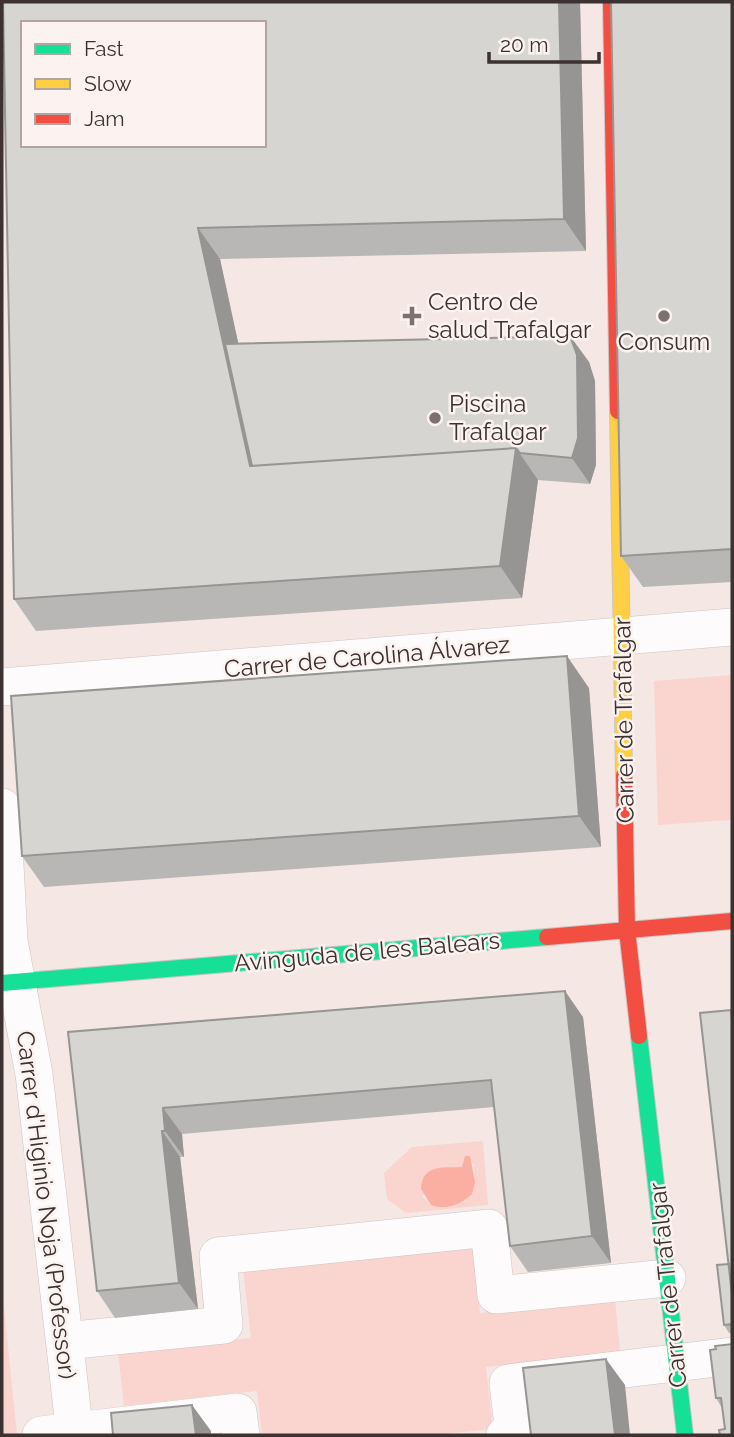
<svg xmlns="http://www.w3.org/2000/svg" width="734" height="1437" font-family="Raleway,sans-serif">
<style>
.green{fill:#fad5cf;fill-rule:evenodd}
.water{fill:#fbaea2}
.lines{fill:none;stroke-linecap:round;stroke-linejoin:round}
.street-casing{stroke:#cec4c2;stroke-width:38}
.fast-casing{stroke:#cec4c2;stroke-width:18}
.slow-casing{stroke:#cec4c2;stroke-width:18}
.jam-casing{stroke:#cec4c2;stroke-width:18}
.street{stroke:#fdfbfb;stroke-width:37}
.fast{stroke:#16e098;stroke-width:16}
.slow{stroke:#ffcf43;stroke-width:16}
.jam{stroke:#f24e42;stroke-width:16}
.wall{fill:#b8b7b5}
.shaded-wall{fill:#969593}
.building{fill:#d6d5d2;stroke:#969593;stroke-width:2;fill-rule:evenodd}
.poi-dot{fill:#7c7170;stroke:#fcf3f1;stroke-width:2.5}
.labels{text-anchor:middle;stroke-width:5;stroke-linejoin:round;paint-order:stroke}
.poi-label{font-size:24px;fill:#3b3231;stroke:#fcf3f1;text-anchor:start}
.street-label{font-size:24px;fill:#3b3231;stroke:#fcf3f1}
</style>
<rect width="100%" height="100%" fill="#f4e7e4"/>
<path class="green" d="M 732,675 L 732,820 L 658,825 L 654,681 Z
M 483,1141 L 488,1205 L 406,1213 L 387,1199 L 384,1173 L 412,1147 ZM 474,1163 C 476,1191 471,1200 444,1208 L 431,1205 L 422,1196 L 459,1168 Z
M 472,1242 L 480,1313 L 615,1299 L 620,1352 L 486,1367 L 493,1429 L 433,1435 L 262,1435 L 257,1391 L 124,1406 L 118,1352 L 251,1338 L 243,1268 Z
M 2,1288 L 17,1435 L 2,1435 Z"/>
<path class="water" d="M 465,1156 L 470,1156 L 475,1182 L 472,1194 C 461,1204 446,1211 431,1205 L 421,1189 C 422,1164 443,1168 462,1167 Z"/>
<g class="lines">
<g class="street-casing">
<path id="street" d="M 2,687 L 732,627
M 2,807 L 9,941 L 34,1074 L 75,1435
M 65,1341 L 224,1325 L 218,1256 L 489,1228 L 496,1295 L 667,1278
M 41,1435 L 238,1412 L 241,1435
M 505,1435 L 514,1434 L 508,1383 L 732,1356"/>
</g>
<g class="fast-casing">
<path id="fast" d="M 2,983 L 547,937
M 639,1036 L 685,1435"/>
</g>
<g class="slow-casing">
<path id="slow" d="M 618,411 L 624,775"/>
</g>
<g class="jam-casing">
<path id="jam" d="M 611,2 L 618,411
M 624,775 L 627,930 L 639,1036
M 547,937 L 732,921"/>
</g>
<use href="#street" class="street"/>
<use href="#fast" class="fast"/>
<use href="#slow" class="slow"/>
<use href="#jam" class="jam"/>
</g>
<path class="wall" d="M 3,2 L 580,2 L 586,251 L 220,259 L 238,343 L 570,336 L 589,362 L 595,381 L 596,465 L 590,484 L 538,480 L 522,598 L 36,631 L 14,599 Z
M 732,2 L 732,582 L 643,587 L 621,556 Z
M 589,688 L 601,847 L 44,887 L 22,856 Z
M 731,1010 L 732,1012 L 732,1333 L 729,1333 L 724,1325 L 729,1264 Z
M 583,1017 L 611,1263 L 528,1272 L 510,1246 L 494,1107 L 182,1134 L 184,1157 L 180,1157 L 198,1309 L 115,1318 L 97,1291 L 68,1032 Z
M 716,1349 L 725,1429 L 722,1408 L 716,1398 Z"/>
<path class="shaded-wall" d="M 559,2 L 580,2 L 586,251 L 564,219 Z
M 198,228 L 220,259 L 266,471 L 250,466 Z
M 570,336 L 589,362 L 595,381 L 596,465 L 590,484 L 572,458 Z
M 516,448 L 538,480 L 522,598 L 500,566 Z
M 567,656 L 589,688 L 601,847 L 579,816 Z
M 565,991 L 583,1017 L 611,1263 L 592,1236 Z
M 163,1108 L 182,1134 L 184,1157 L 165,1131 Z
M 162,1131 L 180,1157 L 198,1309 L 179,1283 Z
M 606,1359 L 625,1385 L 630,1435 L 615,1435 Z
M 192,1405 L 211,1431 L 211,1435 L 196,1435 Z"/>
<path class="building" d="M 3,2 L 559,2 L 564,219 L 198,228 L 250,466 L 516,448 L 500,566 L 14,599 ZM 23,23 L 264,23 L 264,145 L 23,145 Z
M 611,2 L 732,2 L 732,549 L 621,556 Z
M 570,336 L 577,355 L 578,438 L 572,458 L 520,453 L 516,448 L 252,466 L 225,344 Z
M 567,656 L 579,816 L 22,856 L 11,696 Z
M 565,991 L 592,1236 L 510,1246 L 491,1080 L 163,1108 L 165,1131 L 162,1131 L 179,1283 L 97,1291 L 68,1032 Z
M 731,1010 L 732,1022 L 732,1295 L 700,1013 Z
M 729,1264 L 732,1295 L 732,1324 L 724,1325 L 717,1265 Z
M 732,1344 L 732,1435 L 720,1435 L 719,1430 L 725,1429 L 721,1398 L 716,1398 L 710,1350 L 716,1349 L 715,1346 Z
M 606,1359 L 615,1435 L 531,1435 L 523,1368 Z
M 192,1405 L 196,1435 L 113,1435 L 111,1413 Z"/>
<g class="poi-dot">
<path d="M408.5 305.5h7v7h7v7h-7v7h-7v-7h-7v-7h7z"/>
<circle cx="664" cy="316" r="7"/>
<circle cx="435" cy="418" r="7"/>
</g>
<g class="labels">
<g class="poi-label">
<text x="428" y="310">Centro de<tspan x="428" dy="28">salud Trafalgar</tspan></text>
<text x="664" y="350" text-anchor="middle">Consum</text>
<text x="449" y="412">Piscina<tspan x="449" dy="28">Trafalgar</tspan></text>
</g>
<g class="street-label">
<text transform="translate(367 657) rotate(-5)" y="8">Carrer de Carolina Álvarez</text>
<text transform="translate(624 720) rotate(-91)" y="8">Carrer de Trafalgar</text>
<text transform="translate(367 952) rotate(-5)" y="8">Avinguda de les Balears</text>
<text transform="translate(46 1205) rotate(83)" y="8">Carrer d'Higinio Noja (Professor)</text>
<text transform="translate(668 1285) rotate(-96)" y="8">Carrer de Trafalgar</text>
</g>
</g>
<rect width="734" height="1437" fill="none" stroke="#3b3231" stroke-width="7"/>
<rect x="21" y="21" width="245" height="126" fill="#fcf3f1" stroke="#afa6a4" stroke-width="2"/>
<rect x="35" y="44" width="35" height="10" fill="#16e098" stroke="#afa6a4" stroke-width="2"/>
<text x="84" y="56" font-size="21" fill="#3b3231">Fast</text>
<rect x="35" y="79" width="35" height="10" fill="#ffcf43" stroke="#afa6a4" stroke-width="2"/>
<text x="84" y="91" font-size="21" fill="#3b3231">Slow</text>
<rect x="35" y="114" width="35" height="10" fill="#f24e42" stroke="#afa6a4" stroke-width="2"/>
<text x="84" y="126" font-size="21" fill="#3b3231">Jam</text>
<path d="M489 52v10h110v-10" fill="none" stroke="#3b3231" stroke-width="3.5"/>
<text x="500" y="52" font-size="21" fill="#3b3231" stroke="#fcf3f1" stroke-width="5" paint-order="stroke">20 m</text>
</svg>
